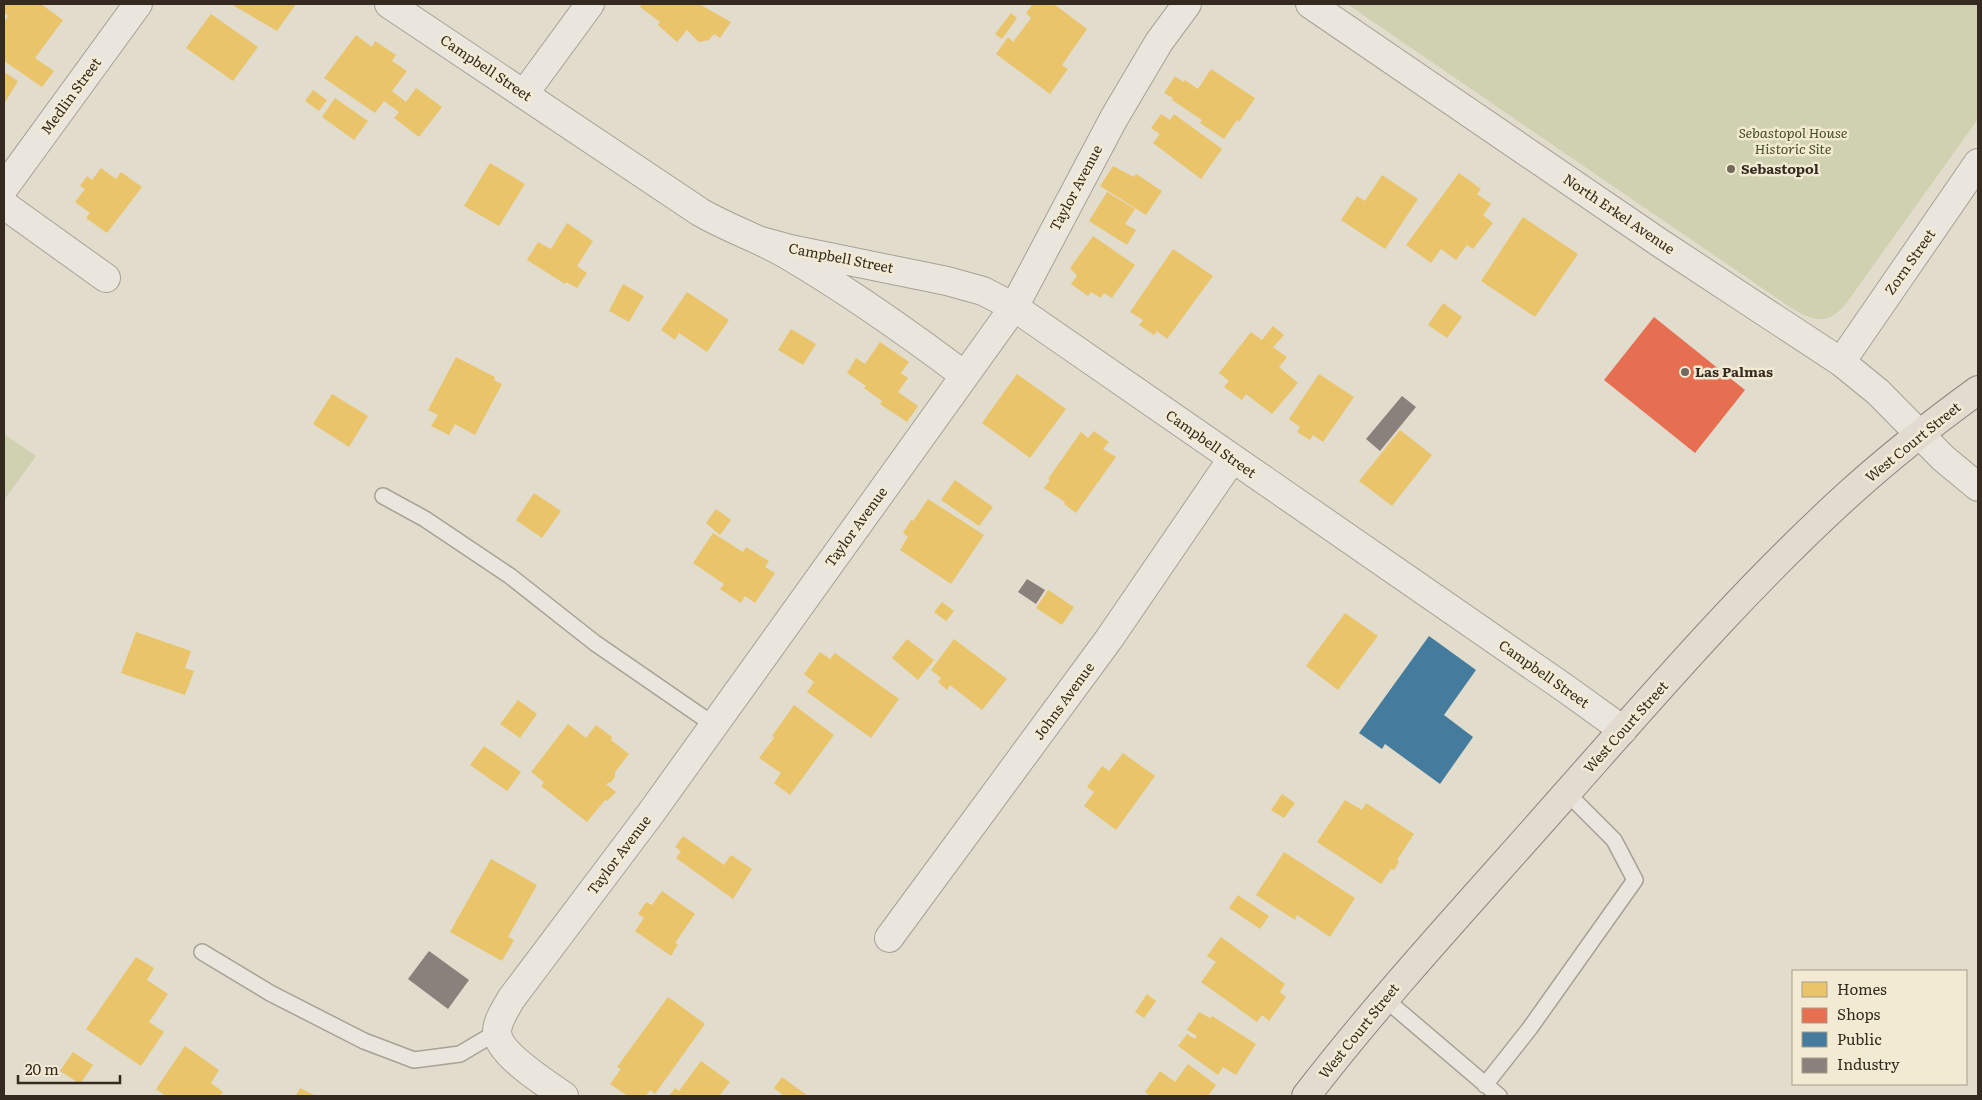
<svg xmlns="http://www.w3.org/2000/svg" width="1982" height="1100" font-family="Literata,serif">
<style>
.green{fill:#d0d1b0}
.homes{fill:#e9c46a}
.shops{fill:#e76f51}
.public{fill:#457b9d}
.industry{fill:#8a817c}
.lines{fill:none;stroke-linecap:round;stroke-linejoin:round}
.service-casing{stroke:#a7a196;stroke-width:18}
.minor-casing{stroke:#a7a196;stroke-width:30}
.primary-casing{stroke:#8d867c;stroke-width:30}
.service{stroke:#eae6dd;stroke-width:15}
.minor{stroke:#eae6dd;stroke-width:28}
.primary{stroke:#e2dcd0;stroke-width:28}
.poi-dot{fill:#72685c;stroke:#f3ead3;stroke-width:2}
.labels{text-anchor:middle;stroke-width:5;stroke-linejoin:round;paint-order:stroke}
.street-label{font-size:14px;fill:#352a1f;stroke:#f3ead3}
.park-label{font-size:14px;font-style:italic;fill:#455026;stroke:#f3ead3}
.poi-label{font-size:14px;font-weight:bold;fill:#352a1f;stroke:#f3ead3;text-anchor:start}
</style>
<rect width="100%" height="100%" fill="#e2dccd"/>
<path class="green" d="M 1347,4 L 1978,4 L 1978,119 L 1845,305 C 1823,331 1804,316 1781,301 Z
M 4,434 L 36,456 L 4,500 Z"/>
<path class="homes" d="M 4,4 L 41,4 L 63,20 L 35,58 L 54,71 L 42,87 L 4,61 L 4,22 L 8,16 L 4,13 Z
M 231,4 L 296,4 L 277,31 Z
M 642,4 L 699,4 L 731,22 L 720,38 L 714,34 L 709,40 L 699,42 L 687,30 L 677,42 L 658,25 L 660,22 L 640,7 Z
M 1033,4 L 1054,4 L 1087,29 L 1062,65 L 1068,69 L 1050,94 L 996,54 L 1008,37 L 1013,42 L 1031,18 L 1026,13 Z
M 1011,13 L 1017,18 L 1002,39 L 995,34 Z
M 211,14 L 258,47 L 233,81 L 186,48 Z
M 356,35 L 372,47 L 375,41 L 396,55 L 392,61 L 407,71 L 392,91 L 406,102 L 416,88 L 442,107 L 419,137 L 394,118 L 399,112 L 384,101 L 375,113 L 324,78 Z
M 1211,69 L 1255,98 L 1239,122 L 1237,120 L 1224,139 L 1200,123 L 1202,120 L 1172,100 L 1173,98 L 1164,93 L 1175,76 L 1183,82 L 1185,80 L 1198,89 Z
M 4,72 L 18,81 L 4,104 Z
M 313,90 L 327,100 L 319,111 L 305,101 Z
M 335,98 L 368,121 L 354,140 L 322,117 Z
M 1161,114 L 1170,120 L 1174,114 L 1222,149 L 1201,179 L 1153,143 L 1160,134 L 1151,128 Z
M 490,163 L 525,184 L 499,226 L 464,206 Z
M 1113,166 L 1134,177 L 1136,174 L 1162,191 L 1146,215 L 1100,186 Z
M 101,168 L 116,179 L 121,172 L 142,187 L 107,233 L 86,218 L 90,213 L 75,202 L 85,189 L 80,186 L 87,176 L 92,180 Z
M 1459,173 L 1481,189 L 1477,194 L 1491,204 L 1483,215 L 1493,223 L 1473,249 L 1467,245 L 1456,260 L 1441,249 L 1431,263 L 1406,245 Z
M 1382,175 L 1418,199 L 1385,249 L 1341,220 L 1357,196 L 1365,201 Z
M 1107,192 L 1135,209 L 1125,224 L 1136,230 L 1127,245 L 1089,221 Z
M 1523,217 L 1578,254 L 1535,317 L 1481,281 Z
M 567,223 L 593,241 L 577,266 L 587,273 L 577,288 L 566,282 L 565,284 L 527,260 L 538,242 L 551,249 Z
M 1093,236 L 1135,265 L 1112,298 L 1104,293 L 1101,298 L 1091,292 L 1088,296 L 1071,284 L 1077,276 L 1070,268 Z
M 1173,249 L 1213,276 L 1167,339 L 1157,331 L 1154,335 L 1139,325 L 1143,320 L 1130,312 Z
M 623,284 L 644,296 L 629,322 L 609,311 Z
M 687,292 L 729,320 L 707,352 L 679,333 L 675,340 L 661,330 Z
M 1443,303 L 1462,317 L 1447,338 L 1428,325 Z
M 1273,326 L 1284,335 L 1273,347 L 1287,357 L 1279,367 L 1298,383 L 1272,414 L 1246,394 L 1242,400 L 1224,387 L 1229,381 L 1219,373 L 1251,332 L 1262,340 Z
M 791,329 L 816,344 L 803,365 L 778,350 Z
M 880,342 L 909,362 L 901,373 L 908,378 L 898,392 L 918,406 L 907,422 L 880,404 L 882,401 L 864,388 L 866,386 L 847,373 L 856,358 L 865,364 Z
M 456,357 L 495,377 L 494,380 L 502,384 L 475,435 L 455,424 L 449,435 L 431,426 L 438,415 L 428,410 Z
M 1017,374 L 1066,409 L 1030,458 L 982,423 Z
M 1319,374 L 1354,397 L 1323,442 L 1313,435 L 1310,440 L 1297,432 L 1300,427 L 1289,419 Z
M 332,394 L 368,416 L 349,447 L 313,424 Z
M 1400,430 L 1432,455 L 1392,506 L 1359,481 Z
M 1094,431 L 1109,442 L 1103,449 L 1116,457 L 1076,513 L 1064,504 L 1065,502 L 1044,488 L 1050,480 L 1048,479 L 1081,432 L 1088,438 Z
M 955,480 L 993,507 L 979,526 L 941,500 Z
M 534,493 L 561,511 L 542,538 L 516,520 Z
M 928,499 L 984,535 L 951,584 L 900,550 L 908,537 L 903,533 L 911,520 L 913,521 Z
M 716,509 L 731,520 L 720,535 L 706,523 Z
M 713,533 L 743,552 L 746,547 L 769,561 L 765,567 L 775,573 L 755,603 L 745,596 L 741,603 L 720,589 L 724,584 L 693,563 Z
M 1048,590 L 1074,607 L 1062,625 L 1036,608 Z
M 942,602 L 954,611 L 946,621 L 934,612 Z
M 1345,613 L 1378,636 L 1338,690 L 1306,666 Z
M 136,632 L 191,651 L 185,668 L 194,671 L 185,695 L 121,673 Z
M 907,639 L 934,660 L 918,680 L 892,658 Z
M 954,639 L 1007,679 L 982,710 L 950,685 L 947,690 L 938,682 L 941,678 L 931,670 Z
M 820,652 L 830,659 L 835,653 L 899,699 L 871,738 L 807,692 L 814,682 L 804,674 Z
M 518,700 L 537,714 L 520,738 L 500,724 Z
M 794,705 L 834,735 L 790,795 L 774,783 L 781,773 L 759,758 L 774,738 L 772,736 Z
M 568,724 L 586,738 L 596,725 L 612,737 L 611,740 L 629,754 L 615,772 L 615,777 L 611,782 L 606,784 L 616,792 L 607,801 L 605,800 L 587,822 L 541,786 L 544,782 L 531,772 Z
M 484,746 L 521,772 L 507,791 L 470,765 Z
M 1123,753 L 1155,776 L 1116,830 L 1084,806 L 1094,792 L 1087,787 L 1102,766 L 1109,771 Z
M 1282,794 L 1295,803 L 1284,818 L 1271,810 Z
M 1345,800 L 1362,810 L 1366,803 L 1414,834 L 1397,860 L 1399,862 L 1394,870 L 1391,869 L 1381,884 L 1317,842 Z
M 683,836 L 724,865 L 731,855 L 752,869 L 733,899 L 676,858 L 681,851 L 675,847 Z
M 1284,852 L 1355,898 L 1330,937 L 1297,915 L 1295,920 L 1256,895 Z
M 491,859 L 537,885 L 508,937 L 514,940 L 502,961 L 450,932 Z
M 662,891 L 695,914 L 675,943 L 678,944 L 671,956 L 635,931 L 644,918 L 638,914 L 646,902 L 652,905 Z
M 1238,895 L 1269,916 L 1260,929 L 1229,908 Z
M 1221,937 L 1285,984 L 1280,992 L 1286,997 L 1269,1021 L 1262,1015 L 1257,1022 L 1201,982 L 1216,962 L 1207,956 Z
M 136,957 L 154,968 L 147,980 L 168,994 L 149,1022 L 164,1032 L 141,1066 L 86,1029 Z
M 1147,994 L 1156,1001 L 1144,1018 L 1135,1012 Z
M 668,997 L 705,1024 L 655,1094 L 650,1090 L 646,1096 L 628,1096 L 610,1084 L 621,1069 L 617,1067 Z
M 1199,1012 L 1210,1018 L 1212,1016 L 1256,1044 L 1236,1075 L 1223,1067 L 1218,1075 L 1178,1046 L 1187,1034 L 1195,1039 L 1197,1036 L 1187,1030 Z
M 185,1046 L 219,1070 L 211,1083 L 223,1092 L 220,1096 L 166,1096 L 156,1089 Z
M 73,1052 L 93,1065 L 80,1084 L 60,1071 Z
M 701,1061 L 730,1082 L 719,1096 L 669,1096 L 675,1088 L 679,1091 Z
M 1188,1064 L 1216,1085 L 1208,1096 L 1150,1096 L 1145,1092 L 1160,1071 L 1175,1082 Z
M 782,1077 L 808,1096 L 784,1096 L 774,1088 Z
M 300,1088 L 316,1096 L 296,1096 Z"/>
<path class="shops" d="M 1654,317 L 1745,390 L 1695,453 L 1604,380 Z"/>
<path class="public" d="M 1429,636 L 1476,670 L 1444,715 L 1473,737 L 1440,784 L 1385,744 L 1382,749 L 1359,733 Z"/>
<path class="industry" d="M 1402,396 L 1416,407 L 1380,451 L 1366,439 Z
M 1027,579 L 1045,590 L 1036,604 L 1018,592 Z
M 429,951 L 469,980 L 448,1009 L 408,979 Z"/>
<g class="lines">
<g class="service-casing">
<path id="service" d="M 383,496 L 425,519 L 510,576 L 595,643 L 714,725
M 202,952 L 270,993 L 364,1041 L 414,1060 L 460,1054 L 497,1032
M 1385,999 L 1499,1096
M 1485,1085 L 1530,1028 L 1635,880 L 1614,840 L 1567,793"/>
</g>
<g class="minor-casing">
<path id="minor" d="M 389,4 L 700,212 C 729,229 761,239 789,256 C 850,292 908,333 964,375
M 1310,4 L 1660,243 L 1841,362 L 1878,392 L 1943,458 L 1978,487
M 524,94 L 590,4
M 4,188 L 138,4
M 4,205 L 106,278
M 761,241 L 790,249 L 947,281 L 983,291 L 1014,307 L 1569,691 L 1623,730
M 1841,362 L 1978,163
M 889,938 L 1109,639 L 1232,459
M 564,1096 C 547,1084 498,1054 497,1032 C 497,1021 506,1008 511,999 L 651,813 L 1014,307 L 1114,118 L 1159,42 L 1187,4"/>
</g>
<g class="primary-casing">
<path id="primary" d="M 1306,1096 C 1387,991 1478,894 1565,795 C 1657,691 1749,584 1852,491 C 1892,455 1934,422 1978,390"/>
</g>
<use href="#service" class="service"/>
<use href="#minor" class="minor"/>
<use href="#primary" class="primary"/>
</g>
<g class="poi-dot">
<circle cx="1731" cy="169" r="5"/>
<circle cx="1685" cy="372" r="5"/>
</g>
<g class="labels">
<g class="street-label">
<text transform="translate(486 68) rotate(34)" y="5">Campbell Street</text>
<text transform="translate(71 96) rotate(-54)" y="5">Medlin Street</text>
<text transform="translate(1076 188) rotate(-62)" y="5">Taylor Avenue</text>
<text transform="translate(1619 214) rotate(34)" y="5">North Erkel Avenue</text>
<text transform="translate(841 258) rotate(11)" y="5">Campbell Street</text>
<text transform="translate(1910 262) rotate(-55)" y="5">Zorn Street</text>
<text transform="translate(1913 442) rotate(-39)" y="5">West Court Street</text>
<text transform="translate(1211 444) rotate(35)" y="5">Campbell Street</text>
<text transform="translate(856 527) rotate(-54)" y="5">Taylor Avenue</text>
<text transform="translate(1544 674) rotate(35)" y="5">Campbell Street</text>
<text transform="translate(1064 701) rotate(-54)" y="5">Johns Avenue</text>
<text transform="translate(1626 727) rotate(-48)" y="5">West Court Street</text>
<text transform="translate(619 855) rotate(-53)" y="5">Taylor Avenue</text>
<text transform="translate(1359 1031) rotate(-51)" y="5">West Court Street</text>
</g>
<g class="park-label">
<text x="1793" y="138">Sebastopol House<tspan x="1793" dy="16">Historic Site</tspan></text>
</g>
<g class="poi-label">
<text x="1741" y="174">Sebastopol</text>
<text x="1695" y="377">Las Palmas</text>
</g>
</g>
<rect width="1982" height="1100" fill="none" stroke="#352a1f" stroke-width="10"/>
<rect x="1792" y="970" width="175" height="115" fill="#f3ead3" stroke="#a79d8b"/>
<rect x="1802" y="982" width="25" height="15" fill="#e9c46a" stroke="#a79d8b"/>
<text x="1837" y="995" font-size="15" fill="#352a1f">Homes</text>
<rect x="1802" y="1008" width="25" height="15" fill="#e76f51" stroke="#a79d8b"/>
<text x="1837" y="1020" font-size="15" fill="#352a1f">Shops</text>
<rect x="1802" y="1032" width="25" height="15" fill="#457b9d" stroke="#a79d8b"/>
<text x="1837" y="1045" font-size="15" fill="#352a1f">Public</text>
<rect x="1802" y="1058" width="25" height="15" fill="#8a817c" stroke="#a79d8b"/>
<text x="1837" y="1070" font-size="15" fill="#352a1f">Industry</text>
<path d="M18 1075v8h102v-8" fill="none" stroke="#352a1f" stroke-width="2.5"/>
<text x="25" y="1075" font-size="15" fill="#352a1f" stroke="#f3ead3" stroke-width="4" paint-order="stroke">20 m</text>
</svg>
